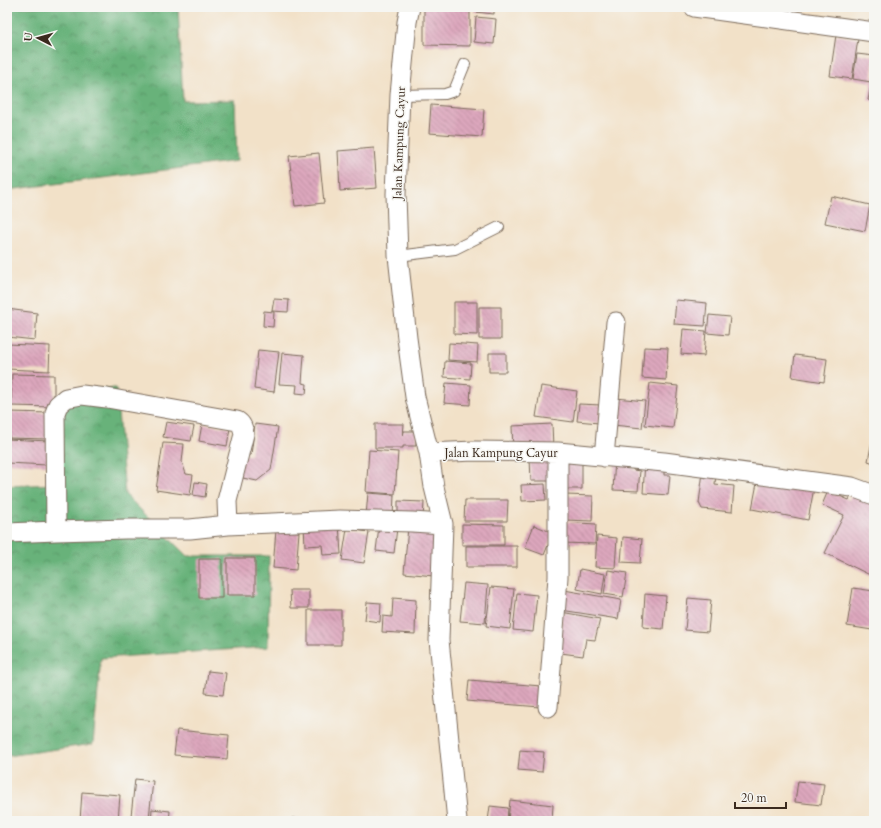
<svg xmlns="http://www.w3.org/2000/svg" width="881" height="828" font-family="Cardo,serif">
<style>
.forest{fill:url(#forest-crowns);stroke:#526e4c}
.building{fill:url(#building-back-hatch)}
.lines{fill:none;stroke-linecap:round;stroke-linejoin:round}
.service-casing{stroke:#7b6a5a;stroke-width:12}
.minor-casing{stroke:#7b6a5a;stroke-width:21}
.service{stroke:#fff;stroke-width:10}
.minor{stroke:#fff;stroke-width:19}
.labels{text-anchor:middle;stroke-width:3;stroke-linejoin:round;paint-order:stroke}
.street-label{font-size:12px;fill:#3b2a1e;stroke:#f6f6f2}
</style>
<defs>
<pattern id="forest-crowns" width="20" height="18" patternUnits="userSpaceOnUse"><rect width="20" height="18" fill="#68b27a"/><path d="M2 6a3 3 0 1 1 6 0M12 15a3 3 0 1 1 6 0" fill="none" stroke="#579163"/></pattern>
<pattern id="building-back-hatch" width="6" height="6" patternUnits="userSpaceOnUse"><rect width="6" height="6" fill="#dda7bd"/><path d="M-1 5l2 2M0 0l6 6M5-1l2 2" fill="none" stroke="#b48899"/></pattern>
</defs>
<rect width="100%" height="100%" fill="#f6f6f2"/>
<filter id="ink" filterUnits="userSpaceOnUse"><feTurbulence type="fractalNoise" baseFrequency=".025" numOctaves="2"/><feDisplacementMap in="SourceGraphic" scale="8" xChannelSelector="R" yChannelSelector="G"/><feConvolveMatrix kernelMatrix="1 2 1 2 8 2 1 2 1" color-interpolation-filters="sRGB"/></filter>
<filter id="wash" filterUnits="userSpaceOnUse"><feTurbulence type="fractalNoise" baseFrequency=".012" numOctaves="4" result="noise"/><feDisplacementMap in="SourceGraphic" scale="16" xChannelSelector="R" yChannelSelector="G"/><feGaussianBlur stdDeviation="0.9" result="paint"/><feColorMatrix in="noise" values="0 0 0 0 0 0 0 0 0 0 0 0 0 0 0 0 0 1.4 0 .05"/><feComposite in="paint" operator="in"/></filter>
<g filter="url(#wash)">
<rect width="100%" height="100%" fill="#f2e1c8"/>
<path class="forest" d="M 7,7 L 178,7 L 183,101 L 235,100 L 237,161 L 7,190 Z
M 116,388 L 125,494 L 187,556 L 269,556 L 268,647 L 101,658 L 93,744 L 7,756 L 7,486 L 56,484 L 64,390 Z"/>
<g id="blocks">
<path class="building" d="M 424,7 L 470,7 L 470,46 L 424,45 Z
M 476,7 L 494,7 L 494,14 L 475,12 Z
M 476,17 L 496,19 L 494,44 L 474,42 Z
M 836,35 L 858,39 L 852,79 L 830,76 Z
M 857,54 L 874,56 L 871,82 L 853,79 Z
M 873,76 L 874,76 L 874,102 L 868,100 Z
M 431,105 L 484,109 L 482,137 L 429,133 Z
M 374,148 L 377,188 L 340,191 L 338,151 Z
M 319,153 L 324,203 L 295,206 L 289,156 Z
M 831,196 L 870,205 L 865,231 L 825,223 Z
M 274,299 L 289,300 L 288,312 L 272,311 Z
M 676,300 L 707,303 L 705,326 L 674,324 Z
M 454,302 L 477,302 L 477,335 L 454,334 Z
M 479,307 L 501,307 L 501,339 L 479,339 Z
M 7,309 L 37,313 L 35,340 L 7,337 Z
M 264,311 L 274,312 L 273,327 L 263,326 Z
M 709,315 L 730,317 L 728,335 L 707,333 Z
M 683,329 L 706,331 L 704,356 L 681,354 Z
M 449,343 L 478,345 L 477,362 L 448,360 Z
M 8,344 L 50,346 L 49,371 L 7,369 Z
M 644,347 L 668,348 L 666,380 L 642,378 Z
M 258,350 L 279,352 L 274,392 L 254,389 Z
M 282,353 L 304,355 L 302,383 L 307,384 L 306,394 L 296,393 L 297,385 L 279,384 Z
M 489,353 L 506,353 L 506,372 L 489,372 Z
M 795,355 L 827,359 L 824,382 L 792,377 Z
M 445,361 L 471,363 L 470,379 L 444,377 Z
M 12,374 L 54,375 L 54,407 L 11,406 Z
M 446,383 L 471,385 L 470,405 L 444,403 Z
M 650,383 L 678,386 L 673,428 L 645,425 Z
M 541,386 L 577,391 L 573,422 L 536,417 Z
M 616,398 L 645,401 L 642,428 L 613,425 Z
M 579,404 L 601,405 L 599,423 L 577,421 Z
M 10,412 L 49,413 L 48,439 L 9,438 Z
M 166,422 L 194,426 L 191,441 L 163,437 Z
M 202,424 L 230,428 L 227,446 L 199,441 Z
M 255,424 L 278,427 L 271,470 L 257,481 L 238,477 L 242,455 L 251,455 Z
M 375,424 L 404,424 L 403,436 L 404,431 L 416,431 L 416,446 L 403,446 L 403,448 L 375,448 Z
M 552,424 L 553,447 L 513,450 L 512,426 Z
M 873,436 L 874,436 L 874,463 L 868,461 Z
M 7,439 L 49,441 L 47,465 L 7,463 Z
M 163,443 L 184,444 L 182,462 L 186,474 L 193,475 L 190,495 L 156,490 Z
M 369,450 L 398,452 L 395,494 L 366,492 Z
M 560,456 L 582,456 L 582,489 L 561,489 Z
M 550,457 L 550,481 L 531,481 L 530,458 Z
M 615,459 L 634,460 L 633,470 L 640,471 L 638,491 L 613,490 Z
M 645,461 L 664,463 L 664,475 L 670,475 L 668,495 L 643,493 Z
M 703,472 L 716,473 L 715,484 L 734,486 L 732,512 L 702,509 L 699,503 Z
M 758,478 L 814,488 L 808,520 L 752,509 Z
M 195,482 L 207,484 L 205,497 L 193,495 Z
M 545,484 L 546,500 L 522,501 L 521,485 Z
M 828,491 L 849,500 L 852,494 L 874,505 L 874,573 L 872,576 L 825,553 L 844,515 L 822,505 Z
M 368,493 L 394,495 L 393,517 L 366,516 Z
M 566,495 L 593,496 L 592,521 L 565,520 Z
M 465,500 L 508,500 L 507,521 L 464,521 Z
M 398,501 L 424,502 L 423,519 L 398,518 Z
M 562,522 L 596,524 L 595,544 L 561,543 Z
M 339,524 L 341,554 L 323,555 L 322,545 L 305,546 L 304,525 Z
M 462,524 L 504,525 L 504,545 L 462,545 Z
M 534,525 L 553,533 L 544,555 L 525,548 Z
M 379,526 L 397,528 L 394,553 L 376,551 Z
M 408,527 L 438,529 L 434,576 L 404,573 Z
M 347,529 L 369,532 L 364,563 L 342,560 Z
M 276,530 L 299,532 L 296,570 L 273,568 Z
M 597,536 L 617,538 L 615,568 L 595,567 Z
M 623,537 L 642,539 L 640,563 L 621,562 Z
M 466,546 L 517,546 L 517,567 L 466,567 Z
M 227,558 L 255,558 L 255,595 L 227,595 Z
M 199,559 L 222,559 L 222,598 L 199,598 Z
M 580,569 L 605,574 L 602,594 L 577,589 Z
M 608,570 L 627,573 L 623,597 L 604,594 Z
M 464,583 L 488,585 L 485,623 L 460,621 Z
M 491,587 L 514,589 L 510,629 L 486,626 Z
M 853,588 L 874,591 L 874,617 L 872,630 L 847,626 Z
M 290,590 L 309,590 L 309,608 L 291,608 Z
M 564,590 L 621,600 L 618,619 L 561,610 Z
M 517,593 L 537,595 L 533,632 L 513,630 Z
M 645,594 L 666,596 L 663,629 L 643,627 Z
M 393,598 L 416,600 L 415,634 L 382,632 L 383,616 L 392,617 Z
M 688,598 L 711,600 L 708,632 L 685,630 Z
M 367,602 L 381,603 L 380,622 L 365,620 Z
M 308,610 L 341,610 L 341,645 L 308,645 Z
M 561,612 L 600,619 L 595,640 L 586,639 L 583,656 L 561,653 Z
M 208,671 L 226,673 L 223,695 L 205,693 Z
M 469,680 L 541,686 L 540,707 L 467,701 Z
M 177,730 L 229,735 L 227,759 L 174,755 Z
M 520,750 L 544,752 L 542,772 L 518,770 Z
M 135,779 L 153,781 L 149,818 L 131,816 Z
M 798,781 L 824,784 L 821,805 L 795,802 Z
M 82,792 L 120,795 L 118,821 L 80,821 Z
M 510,800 L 553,805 L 552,821 L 508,821 Z
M 490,806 L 508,808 L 507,821 L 488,821 Z
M 152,809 L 170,811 L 169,821 L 151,821 Z
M 292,818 L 311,820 L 311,821 L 292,821 Z"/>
</g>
</g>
<g filter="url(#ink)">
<use href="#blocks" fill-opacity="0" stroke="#7b6a5a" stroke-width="1"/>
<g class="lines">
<g class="service-casing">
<path id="service" d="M 400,95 L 445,94 L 454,91 L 465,64
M 398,256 L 455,249 L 499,227"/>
</g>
<g class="minor-casing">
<path id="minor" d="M 694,7 L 874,32
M 429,453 L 474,451 L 558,452 L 664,462 L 852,487 L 874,495
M 604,457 L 616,322
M 443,524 L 439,640 L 457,821
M 56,531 L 126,529 L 190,529 L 228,525
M 7,533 L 56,531 L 55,413 L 58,405 L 66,398 L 82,395 L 107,398 L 237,421 C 242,424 243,428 244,434 L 227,501 L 228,525 L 340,520 L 412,522 L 443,524 L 434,487 L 429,453 L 415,397 L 407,338 L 398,256 L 396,194 L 400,95 L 407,22 L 410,7
M 548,707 L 558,577 L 558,452"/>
</g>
<use href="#service" class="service"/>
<use href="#minor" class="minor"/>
</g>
</g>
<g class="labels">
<g class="street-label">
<text transform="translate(399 143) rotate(-88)" y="4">Jalan Kampung Cayur</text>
<text x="501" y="457">Jalan Kampung Cayur</text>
</g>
</g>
<rect width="881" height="828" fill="none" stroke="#f6f6f2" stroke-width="24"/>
<g transform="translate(38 38) rotate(276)" stroke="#f6f6f2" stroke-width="3" paint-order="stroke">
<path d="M0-3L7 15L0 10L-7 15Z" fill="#3b2a1e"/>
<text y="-6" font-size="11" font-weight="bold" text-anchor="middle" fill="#3b2a1e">U</text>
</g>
<path d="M735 802v6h51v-6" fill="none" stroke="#3b2a1e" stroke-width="2"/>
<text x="741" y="802" font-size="12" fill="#3b2a1e" stroke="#f6f6f2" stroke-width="3" paint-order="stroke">20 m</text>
</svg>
